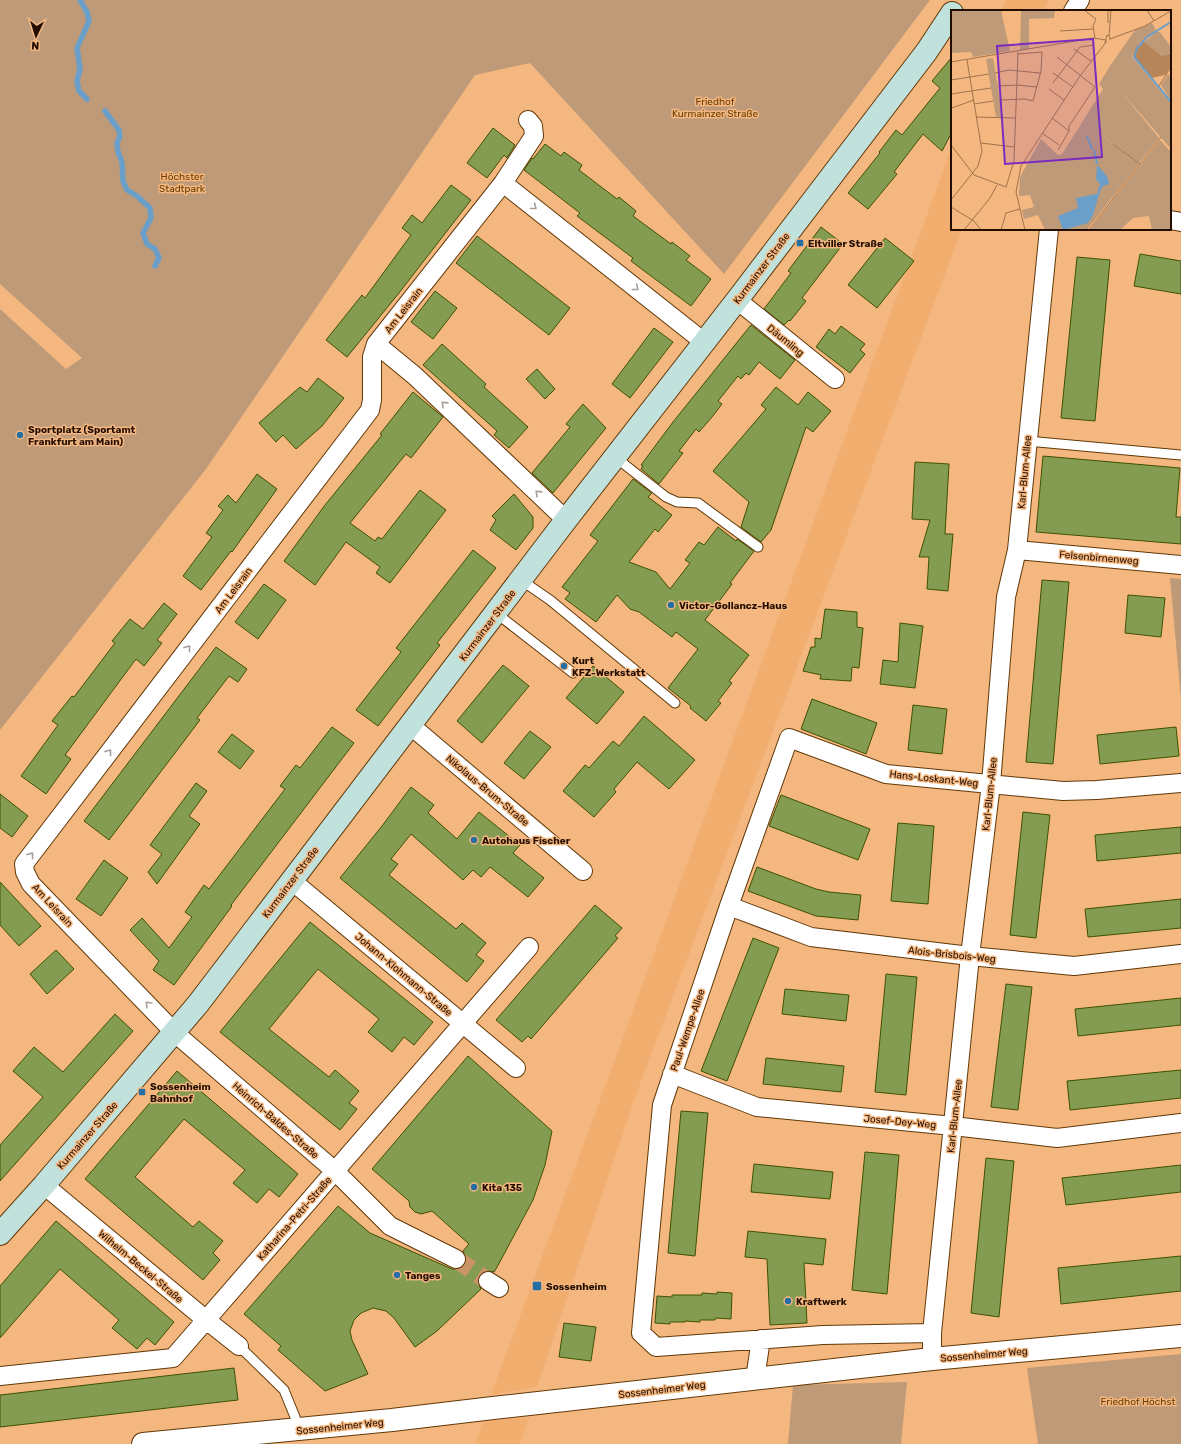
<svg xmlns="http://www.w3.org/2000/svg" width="1181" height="1444" font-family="Rubik,sans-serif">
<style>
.built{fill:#f1ae6f}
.green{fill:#bf9a79}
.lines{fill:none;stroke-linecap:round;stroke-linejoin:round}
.stream{stroke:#6a9fc9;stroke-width:5.5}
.building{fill:#849b52;stroke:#3f5200}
.minor-tunnel{stroke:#ca9566;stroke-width:18;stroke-dasharray:18 9;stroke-linecap:butt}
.service-casing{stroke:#613808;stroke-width:11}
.minor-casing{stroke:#613808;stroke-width:20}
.tertiary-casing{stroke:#613808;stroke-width:24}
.secondary-casing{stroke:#613808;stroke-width:24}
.service{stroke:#fff;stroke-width:9}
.minor{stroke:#fff;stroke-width:18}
.tertiary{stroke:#fff;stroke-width:22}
.secondary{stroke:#c1e1dd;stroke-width:22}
.oneway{stroke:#a79e99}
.poi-dot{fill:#256fa2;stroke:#f4b77f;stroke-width:1.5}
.labels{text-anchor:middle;stroke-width:3;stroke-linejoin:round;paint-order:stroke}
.park-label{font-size:10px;fill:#6a3c00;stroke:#f4b77f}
.poi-label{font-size:10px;font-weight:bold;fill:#230d00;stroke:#f4b77f;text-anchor:start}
.street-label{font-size:10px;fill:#230d00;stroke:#f4b77f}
.inset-river{fill:none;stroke:#6a9fc9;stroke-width:2}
.inset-road{fill:none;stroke:#a0734c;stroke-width:1}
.view{fill:#7b2cbf;fill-opacity:0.15;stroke:#7b2cbf;stroke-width:2}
.inset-edge{fill:none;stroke:#230d00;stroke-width:2}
</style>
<rect width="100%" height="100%" fill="#f4b77f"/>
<path class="built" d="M 1006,0 L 1048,0 L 1044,11 L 1002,11 Z
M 952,147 L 952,229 L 962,229 L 634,1100 L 537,1387 L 491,1395 Z
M 529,1418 L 520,1444 L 476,1444 L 483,1421 Z"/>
<path class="green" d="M 0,0 L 930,0 L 724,274 L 530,63 L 475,75 L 206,469 L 0,730 L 0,309 L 66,369 L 82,358 L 0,284 Z
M 1170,578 L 1181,579 L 1181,699 Z
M 1181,1354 L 1181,1444 L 1038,1444 L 1027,1368 Z
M 907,1382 L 901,1444 L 788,1444 L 793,1385 Z"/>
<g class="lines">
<path class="stream" d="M 80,0 L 87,12 L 89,21 L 77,48 L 80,69 L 77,81 L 79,91 L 87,99
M 105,111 L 119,130 L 120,136 L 117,143 L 118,152 L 122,162 L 123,181 L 127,190 L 137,196 L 150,208 L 151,218 L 143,233 L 147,244 L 155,249 L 159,258 L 155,266"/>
</g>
<path class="building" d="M 952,57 L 952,132 L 942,151 L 923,134 L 894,172 L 897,174 L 868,209 L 848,193 L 880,153 L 879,152 L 896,130 L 902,135 L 940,88 L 932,81 Z
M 493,128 L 515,145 L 507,158 L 504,155 L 487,178 L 467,163 Z
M 545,144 L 561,156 L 564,152 L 582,165 L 579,170 L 617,199 L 619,197 L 636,211 L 633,216 L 671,244 L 672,242 L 690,256 L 686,260 L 711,279 L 691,306 L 631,261 L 633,258 L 577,216 L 580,213 L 524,170 L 532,158 L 533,159 Z
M 451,185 L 471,200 L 399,293 L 347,357 L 326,340 L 362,295 L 365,298 L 411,235 L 402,228 L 412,215 L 422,223 Z
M 821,227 L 843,244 L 802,298 L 806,301 L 790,321 L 789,320 L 784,325 L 764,309 L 791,273 L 788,271 Z
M 477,236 L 570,308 L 549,335 L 456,263 Z
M 885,238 L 914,261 L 877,308 L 848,285 Z
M 1140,254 L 1181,261 L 1181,294 L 1134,286 Z
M 1077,257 L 1110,260 L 1095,421 L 1061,418 Z
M 435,291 L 457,308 L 433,339 L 411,322 Z
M 751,325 L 795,360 L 780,379 L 759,362 L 749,375 L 746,373 L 741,379 L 738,376 L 718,401 L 722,404 L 712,417 L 699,432 L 696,429 L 679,451 L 683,453 L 659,484 L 641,469 L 643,466 L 641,465 L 673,422 Z
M 841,326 L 865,344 L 860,350 L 865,354 L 850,373 L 816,347 L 829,329 L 835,334 Z
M 654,328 L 673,342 L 630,398 L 612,384 Z
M 442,344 L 486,384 L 484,387 L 528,427 L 509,448 L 494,435 L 497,431 L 423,365 Z
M 537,369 L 555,389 L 545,399 L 526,379 Z
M 318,378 L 344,398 L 322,426 L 296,449 L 283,435 L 276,442 L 259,423 L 300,387 L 307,392 Z
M 776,387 L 798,405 L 808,392 L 831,411 L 813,432 L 806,427 L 771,530 L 761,542 L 741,527 L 749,502 L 713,471 L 766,409 L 761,405 Z
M 413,392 L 443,417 L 411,458 L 406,454 L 350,523 L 375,541 L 378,537 L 382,539 L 420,490 L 446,510 L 390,583 L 376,573 L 380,567 L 346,542 L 315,585 L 284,561 L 325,505 L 382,435 L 380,434 Z
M 583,404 L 606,428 L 553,493 L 532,473 L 570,427 L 566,424 Z
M 1043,456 L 1180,468 L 1176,517 L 1181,517 L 1181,544 L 1036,532 Z
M 915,462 L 949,464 L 945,534 L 953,534 L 948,591 L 927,589 L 929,557 L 919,557 L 930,520 L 912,519 Z
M 257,474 L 277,489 L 232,552 L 231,551 L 201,590 L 183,576 L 212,537 L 206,533 L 223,510 L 218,506 L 228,495 L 236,503 Z
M 633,479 L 652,493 L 648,497 L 672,515 L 658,532 L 655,529 L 629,562 L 656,572 L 670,589 L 690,563 L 685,560 L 699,542 L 704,545 L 718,527 L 736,541 L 737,539 L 754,551 L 730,583 L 732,584 L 705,620 L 749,655 L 729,681 L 732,683 L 718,701 L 721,703 L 706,721 L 690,708 L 691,706 L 668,688 L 698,649 L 676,632 L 672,637 L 639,612 L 630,609 L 617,595 L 596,622 L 565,599 L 570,593 L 562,587 L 598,541 L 590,535 Z
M 514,494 L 533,517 L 533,528 L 516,550 L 490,530 L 496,520 L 492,516 Z
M 473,550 L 496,568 L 437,643 L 440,645 L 378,726 L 356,710 L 401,652 L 396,648 Z
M 1042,580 L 1069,582 L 1053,764 L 1026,762 Z
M 264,584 L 286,600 L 258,639 L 235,622 Z
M 1128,595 L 1165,598 L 1161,637 L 1125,633 Z
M 164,603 L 177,614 L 157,640 L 162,643 L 144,666 L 136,659 L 65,755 L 71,759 L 46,794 L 21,776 L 58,725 L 52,721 L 72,696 L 74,697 L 115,643 L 112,641 L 130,619 L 143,629 Z
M 825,609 L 857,612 L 857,627 L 863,628 L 859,668 L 852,667 L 851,681 L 820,679 L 821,675 L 803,671 L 811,647 L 815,647 L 815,638 L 821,639 Z
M 900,623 L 923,626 L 915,688 L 880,684 L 883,660 L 898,662 Z
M 216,647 L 247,669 L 238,682 L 229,676 L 197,718 L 200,720 L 109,840 L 84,821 Z
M 503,665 L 529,686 L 482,743 L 457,721 Z
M 593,666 L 624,692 L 597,724 L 566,698 Z
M 812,699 L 877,723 L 866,754 L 801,729 Z
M 913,705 L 947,709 L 942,754 L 908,750 Z
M 644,716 L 695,760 L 669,789 L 637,762 L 614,789 L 616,792 L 594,817 L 563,791 L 585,765 L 589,768 L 613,741 L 619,746 Z
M 332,727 L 354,743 L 231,905 L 232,906 L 174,985 L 153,970 L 159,961 L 130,930 L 142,918 L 169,948 L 192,917 L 185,912 L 204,885 L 209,889 L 285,789 L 280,786 L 296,765 L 300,768 Z
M 1176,727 L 1179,756 L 1100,764 L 1097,735 Z
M 530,731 L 551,747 L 524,779 L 504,763 Z
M 232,734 L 254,751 L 240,769 L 218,752 Z
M 196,783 L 207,791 L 189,816 L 200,824 L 157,884 L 148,872 L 162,854 L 150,845 Z
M 411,787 L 434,805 L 428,813 L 457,839 L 479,812 L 520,845 L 513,853 L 544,878 L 528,897 L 490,867 L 481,877 L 473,870 L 463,880 L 411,834 L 391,859 L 398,864 L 389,875 L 456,929 L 462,923 L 486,943 L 476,955 L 484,961 L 467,982 L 340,878 L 382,826 Z
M 0,794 L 28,816 L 12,837 L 0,828 Z
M 781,795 L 870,829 L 858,860 L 769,826 Z
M 1023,812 L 1050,815 L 1036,938 L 1010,935 Z
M 898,823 L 934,826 L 928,904 L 891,901 Z
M 1181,827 L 1181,853 L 1097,861 L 1095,835 Z
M 104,860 L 128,878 L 101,916 L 76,899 Z
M 757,867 L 816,889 L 829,892 L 861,895 L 858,920 L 816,916 L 748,891 Z
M 0,882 L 41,926 L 19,946 L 0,925 Z
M 1181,899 L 1181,928 L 1088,937 L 1085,909 Z
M 595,905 L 622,928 L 615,936 L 618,938 L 531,1039 L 528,1036 L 522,1042 L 496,1020 Z
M 310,922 L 433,1022 L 414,1045 L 404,1037 L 392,1052 L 368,1032 L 379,1019 L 318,969 L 269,1029 L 329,1077 L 335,1070 L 359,1091 L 349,1103 L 357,1109 L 340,1130 L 220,1032 Z
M 753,938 L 779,948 L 727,1081 L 701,1071 Z
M 56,950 L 74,969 L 47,994 L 30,974 Z
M 886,974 L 917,977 L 906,1095 L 875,1092 Z
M 1006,984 L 1032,987 L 1018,1110 L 991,1107 Z
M 785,989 L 849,995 L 846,1021 L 782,1014 Z
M 1181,998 L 1181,1025 L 1078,1036 L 1075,1009 Z
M 115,1014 L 133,1031 L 0,1181 L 0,1145 L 43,1097 L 13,1071 L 34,1047 L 63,1072 Z
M 468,1056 L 552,1131 L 545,1165 L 533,1200 L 496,1269 L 494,1272 L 489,1271 L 484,1272 L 479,1276 L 478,1281 L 479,1285 L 481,1289 L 437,1331 L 415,1347 L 394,1318 L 386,1311 L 373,1308 L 361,1313 L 354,1320 L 350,1331 L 352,1340 L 368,1374 L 325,1391 L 278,1350 L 281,1346 L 244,1314 L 338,1206 L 370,1233 L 452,1269 L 457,1269 L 462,1268 L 465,1264 L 466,1258 L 463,1251 L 469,1244 L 432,1211 L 421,1214 L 415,1212 L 410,1207 L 409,1201 L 372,1169 Z
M 766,1058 L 844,1066 L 841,1092 L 763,1084 Z
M 1181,1070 L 1181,1098 L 1070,1110 L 1067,1081 Z
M 177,1071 L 298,1174 L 279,1197 L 269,1189 L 257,1203 L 233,1183 L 245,1170 L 184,1119 L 135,1177 L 193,1227 L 199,1221 L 223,1241 L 213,1253 L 220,1260 L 203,1280 L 85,1179 Z
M 681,1111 L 708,1113 L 695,1256 L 668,1253 Z
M 865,1152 L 899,1155 L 887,1294 L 852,1290 Z
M 986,1158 L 1014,1161 L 999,1317 L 971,1313 Z
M 754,1164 L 833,1172 L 830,1199 L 751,1192 Z
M 1181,1165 L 1181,1192 L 1066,1205 L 1062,1178 Z
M 56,1221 L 174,1322 L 155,1345 L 147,1338 L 137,1349 L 112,1328 L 119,1320 L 60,1269 L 0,1338 L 0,1286 Z
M 748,1231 L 826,1239 L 823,1265 L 804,1263 L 807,1323 L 770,1325 L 767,1259 L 745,1257 Z
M 1181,1256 L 1181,1291 L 1061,1304 L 1058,1268 Z
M 717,1292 L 732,1293 L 731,1319 L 716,1318 L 715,1320 L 700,1320 L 700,1322 L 685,1321 L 685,1322 L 670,1322 L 670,1324 L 655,1323 L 657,1296 L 672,1297 L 672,1295 L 702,1295 L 702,1293 L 717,1294 Z
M 564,1323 L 596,1327 L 591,1361 L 559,1357 Z
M 234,1368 L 238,1400 L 0,1427 L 0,1395 Z"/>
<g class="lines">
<path class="minor-tunnel" d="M 456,1259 L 488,1281"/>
<g class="service-casing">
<path id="service" d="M 1027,441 L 1181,455
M 615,457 L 666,497 L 677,502 L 698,503 L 758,547
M 521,580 L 550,600 L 675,703
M 496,613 L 573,673
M 239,1346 L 284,1390 L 295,1417 L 298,1429"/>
</g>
<g class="minor-casing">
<path id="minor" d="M 1073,11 L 1080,0
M 503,183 L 704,342
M 1170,220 L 1181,222
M 737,300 L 835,379
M 376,344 L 415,376 L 566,520
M 1017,550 L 1181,565
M 410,725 L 583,871
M 291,880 L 516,1068
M 729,906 L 811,937 L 970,956 L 1074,966 L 1181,954
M 672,1074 L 757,1107 L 953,1126 L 1057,1138 L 1181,1123
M 44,1185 L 205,1319 L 239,1346
M 456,1259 L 390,1226 L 335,1171 L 175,1033 L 31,884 L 25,872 L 24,864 L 370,410 L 372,400 L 372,357 L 376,344 L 503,183 L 534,136 L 533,126 L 528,120
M 488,1281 L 499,1288
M 932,1333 L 823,1335 L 656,1347 L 641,1333 L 662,1105 L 729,906 L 789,738 L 886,774 L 1063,791 L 1097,790 L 1181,783
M 932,1359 L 932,1333 L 970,956 L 991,784 L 1006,597 L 1017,550 L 1049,229
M 0,1376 L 173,1358 L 529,947
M 755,1379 L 761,1339"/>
</g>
<g class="tertiary-casing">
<path id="tertiary" d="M 143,1444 L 392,1420 L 493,1408 L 932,1359 L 1181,1336"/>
</g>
<g class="secondary-casing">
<path id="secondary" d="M 0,1234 L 44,1185 L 198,1004 L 566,520 L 737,300 L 927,51 L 952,13"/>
</g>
<use href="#service" class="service"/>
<use href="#minor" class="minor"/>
<use href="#tertiary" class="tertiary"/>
<use href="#secondary" class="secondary"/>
</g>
<defs><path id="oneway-chevron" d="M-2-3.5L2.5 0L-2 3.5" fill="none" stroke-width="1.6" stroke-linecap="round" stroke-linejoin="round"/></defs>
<g class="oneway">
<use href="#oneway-chevron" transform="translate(534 207) rotate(38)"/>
<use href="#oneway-chevron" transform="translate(636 288) rotate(38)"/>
<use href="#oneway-chevron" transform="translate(444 404) rotate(-136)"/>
<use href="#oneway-chevron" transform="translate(538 493) rotate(-136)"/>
<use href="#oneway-chevron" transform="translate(188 648) rotate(-53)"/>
<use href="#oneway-chevron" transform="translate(109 752) rotate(-53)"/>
<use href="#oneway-chevron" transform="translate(31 855) rotate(-53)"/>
<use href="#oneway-chevron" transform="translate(148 1004) rotate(-134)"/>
</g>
<g class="poi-dot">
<rect x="796" y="239" width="8" height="8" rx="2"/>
<circle cx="20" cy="435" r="4"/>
<circle cx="671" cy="605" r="4"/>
<circle cx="564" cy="666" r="4"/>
<circle cx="474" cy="840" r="4"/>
<rect x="138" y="1088" width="8" height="8" rx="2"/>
<circle cx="474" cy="1187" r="4"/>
<circle cx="397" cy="1275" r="4"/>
<rect x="532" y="1281" width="10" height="10" rx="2"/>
<circle cx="788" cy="1301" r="4"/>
</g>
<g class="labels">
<g class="park-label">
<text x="715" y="105">Friedhof<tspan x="715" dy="12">Kurmainzer Straße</tspan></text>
<text x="182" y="180">Höchster<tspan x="182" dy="12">Stadtpark</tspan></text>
<text x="1138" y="1405">Friedhof Höchst</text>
</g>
<g class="poi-label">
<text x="808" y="247">Eltviller Straße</text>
<text x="28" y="433">Sportplatz (Sportamt<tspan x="28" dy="12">Frankfurt am Main)</tspan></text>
<text x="679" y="609">Victor-Gollancz-Haus</text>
<text x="572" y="664">Kurt<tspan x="572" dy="12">KFZ-Werkstatt</tspan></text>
<text x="482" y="844">Autohaus Fischer</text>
<text x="150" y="1090">Sossenheim<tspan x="150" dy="12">Bahnhof</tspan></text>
<text x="482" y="1191">Kita 135</text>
<text x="405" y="1279">Tanges</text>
<text x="546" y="1290">Sossenheim</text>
<text x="796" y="1305">Kraftwerk</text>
</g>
<g class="street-label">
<text transform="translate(761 268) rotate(-53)" y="4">Kurmainzer Straße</text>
<text transform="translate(403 310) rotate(-52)" y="4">Am Leisrain</text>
<text transform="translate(786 340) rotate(39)" y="4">Däumling</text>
<text transform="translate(1024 472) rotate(-85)" y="4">Karl-Blum-Allee</text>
<text transform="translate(1099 557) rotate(5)" y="4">Felsenbirnenweg</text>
<text transform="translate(233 590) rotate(-53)" y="4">Am Leisrain</text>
<text transform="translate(487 625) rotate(-53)" y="4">Kurmainzer Straße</text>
<text transform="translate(934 778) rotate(6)" y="4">Hans-Loskant-Weg</text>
<text transform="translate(488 790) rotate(40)" y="4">Nikolaus-Brum-Straße</text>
<text transform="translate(989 794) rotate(-84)" y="4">Karl-Blum-Allee</text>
<text transform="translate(290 882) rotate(-53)" y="4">Kurmainzer Straße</text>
<text transform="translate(53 905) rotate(47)" y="4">Am Leisrain</text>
<text transform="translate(952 954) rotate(6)" y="4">Alois-Brisbois-Weg</text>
<text transform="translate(404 974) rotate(40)" y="4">Johann-Klohmann-Straße</text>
<text transform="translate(687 1030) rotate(-71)" y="4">Paul-Wempe-Allee</text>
<text transform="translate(954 1116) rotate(-84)" y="4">Karl-Blum-Allee</text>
<text transform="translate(276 1120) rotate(41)" y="4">Heinrich-Baldes-Straße</text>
<text transform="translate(900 1121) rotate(5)" y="4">Josef-Dey-Weg</text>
<text transform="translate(87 1135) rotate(-49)" y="4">Kurmainzer Straße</text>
<text transform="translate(294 1218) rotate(-49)" y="4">Katharina-Petri-Straße</text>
<text transform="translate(141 1266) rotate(40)" y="4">Wilhelm-Beckel-Straße</text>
<text transform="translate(984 1354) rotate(-5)" y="4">Sossenheimer Weg</text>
<text transform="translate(662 1389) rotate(-7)" y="4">Sossenheimer Weg</text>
<text transform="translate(340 1426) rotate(-6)" y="4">Sossenheimer Weg</text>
</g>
</g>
<g transform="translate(951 10)">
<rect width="220" height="220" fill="#f4b77f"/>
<path d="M 0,0 L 50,0 L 59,41 L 22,47 L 20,42 L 0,43 ZM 70,1 L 104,1 L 103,8 L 78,9 L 78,39 L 69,40 ZM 201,13 L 205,20 L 184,37 L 181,47 L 220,94 L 220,139 L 167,78 L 208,128 L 188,153 L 142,118 L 188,154 L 136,220 L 94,220 L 87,205 L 73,209 L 71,200 L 83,197 L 79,185 L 68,186 L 69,167 L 90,129 L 107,145 L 111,144 L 152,79 L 148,74 L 159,56 L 184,20 ZM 205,22 L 209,22 L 220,37 L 218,46 L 211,46 L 193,32 ZM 42,48 L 52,107 L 45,107 L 35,49 ZM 217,64 L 220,68 L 220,91 L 210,75 ZM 209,130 L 220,142 L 220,220 L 201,220 L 198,206 L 182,208 L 169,220 L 139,220 Z" fill="#bf9a79"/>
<path d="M 192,31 L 211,46 L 220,44 L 220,56 L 214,65 L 201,68 L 182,46 L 184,37 Z" fill="#b6865a"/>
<path d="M 146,155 L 156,166 L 158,174 L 152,176 L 149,181 L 142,205 L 137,213 L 112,220 L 107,206 L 127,198 L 125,188 L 146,184 L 149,174 L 145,169 Z" fill="#6a9fc9"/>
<path class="inset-river" d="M 220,12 L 196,27 L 186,38 L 183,47 L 220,92M 136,126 L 141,139M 143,140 L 146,154"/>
<path class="inset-road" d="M 133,0 L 145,9 L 142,16 L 144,28M 196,0 L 203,11M 157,13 L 157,0M 109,21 L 142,19M 158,26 L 160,0M 159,29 L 194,16 L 220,1M 154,33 L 156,25 L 159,27 L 159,30M 123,39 L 140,51M 106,47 L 144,77 L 118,116 L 118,121 L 107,140M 0,52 L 142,28 L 155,30M 44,63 L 58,60 L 89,63M 102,63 L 122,77M 0,70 L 38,64M 102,73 L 129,37 L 143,35M 47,76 L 66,75 L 86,77M 208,76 L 220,57M 98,79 L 113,90M 0,84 L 40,78M 49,90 L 74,89 L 82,91 L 90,61 L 91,42 L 67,44M 23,94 L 42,91M 1,98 L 23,90M 25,107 L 64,108M 101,108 L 118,121M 91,123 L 108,135M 30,133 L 63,137M 162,134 L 189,154M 0,135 L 23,165 L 55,177 L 63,151 L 67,42M 0,190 L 27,156 L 31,141 L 16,50M 0,197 L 23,211 L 30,220M 13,220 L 39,188 L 46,175M 50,220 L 55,203 L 69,199M 74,220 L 65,182 L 70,156 L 129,66 L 156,31M 138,220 L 210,127"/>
<path class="view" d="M 142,29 L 151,147 L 54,154 L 46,36 Z"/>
<rect width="220" height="220" class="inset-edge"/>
</g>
<g transform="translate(36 36) rotate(184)" stroke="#f4b77f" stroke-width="3" paint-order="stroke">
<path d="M0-3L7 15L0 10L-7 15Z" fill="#230d00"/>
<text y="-6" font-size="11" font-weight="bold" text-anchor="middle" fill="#230d00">N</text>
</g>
</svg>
